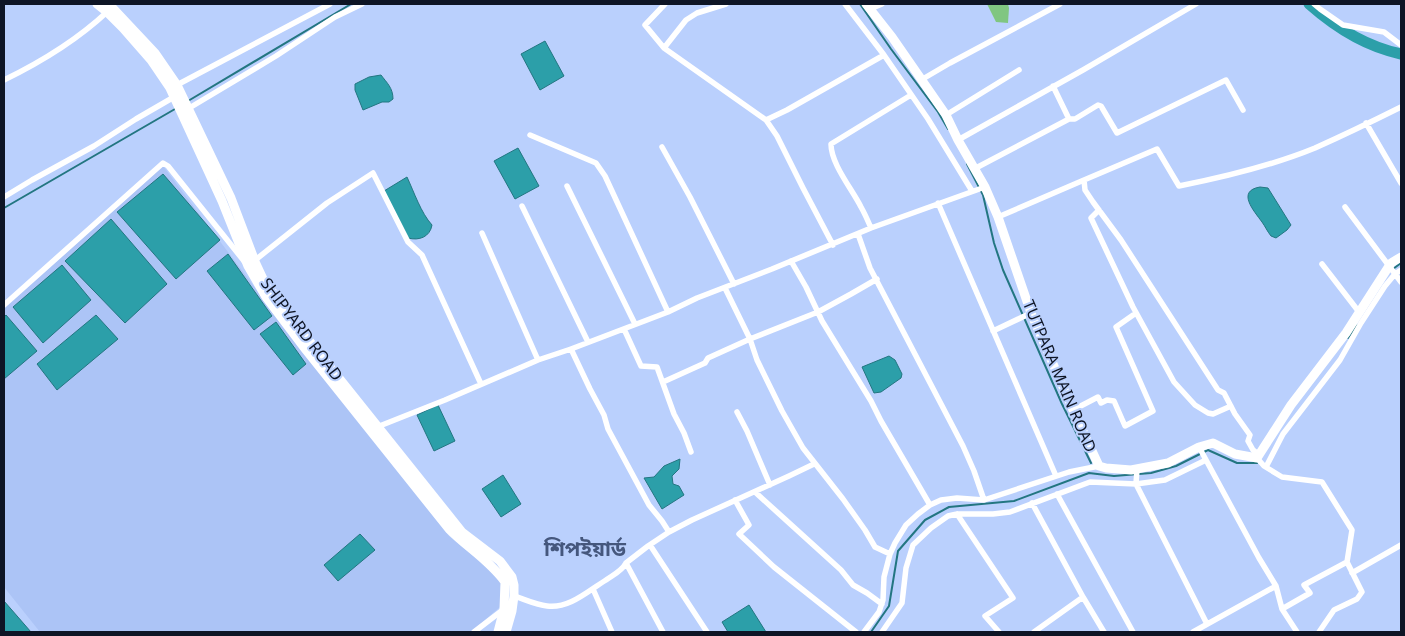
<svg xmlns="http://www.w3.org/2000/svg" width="1405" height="636" font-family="'Noto Sans','Noto Sans Bengali',sans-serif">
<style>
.built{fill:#acc4f6}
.green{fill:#80c681}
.water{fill:#2c9fa9;stroke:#237681}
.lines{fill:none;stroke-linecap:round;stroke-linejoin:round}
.stream{stroke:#237681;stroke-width:2}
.river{stroke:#2c9fa9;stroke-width:11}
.street{stroke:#fff;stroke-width:5.5}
.secondary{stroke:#fff;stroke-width:9}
.primary{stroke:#fff;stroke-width:9}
.labels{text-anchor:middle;stroke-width:4;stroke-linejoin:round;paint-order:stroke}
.street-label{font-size:16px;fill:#0e1525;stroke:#bad0fd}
.district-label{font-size:21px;font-weight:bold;fill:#45577d;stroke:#bad0fd}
</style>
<rect width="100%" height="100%" fill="#bad0fd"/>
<path class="built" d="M 163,166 L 290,334 L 449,536 L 473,556 L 488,566 L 502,583 L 501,606 L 471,632 L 40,632 L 4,587 L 4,309 Z"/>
<path class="green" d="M 987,4 L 1008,4 L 1009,8 L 1008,23 L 996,22 Z"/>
<path class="water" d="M 545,41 L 564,76 L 540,90 L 521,54 Z
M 381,75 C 387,83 393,88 393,99 L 389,102 L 382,102 L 363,110 L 355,90 L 355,84 L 369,77 Z
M 518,148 L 539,186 L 515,199 L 494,161 Z
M 163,174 L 220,240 L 176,279 L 117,212 Z
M 407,177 C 414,192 421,213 432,225 C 430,237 419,241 408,238 L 384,191 Z
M 1260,187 L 1268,188 L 1291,225 L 1287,230 L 1276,238 L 1271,236 C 1267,231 1265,226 1262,222 C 1254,211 1236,191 1260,187 Z
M 111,219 L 167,284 L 125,323 L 65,261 Z
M 228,254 L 272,316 L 254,330 L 207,271 Z
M 62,265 L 91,300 L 43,343 L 13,307 Z
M 6,315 L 37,351 L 4,379 L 4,317 Z
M 96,315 L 118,339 L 57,390 L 37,364 Z
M 276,322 L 306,364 L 293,375 L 260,334 Z
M 889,356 L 895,360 L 902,374 L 901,378 L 881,392 L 874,393 L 862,367 Z
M 438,405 L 455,441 L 434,451 L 417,415 Z
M 680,459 L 679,469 L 672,476 L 673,484 L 679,486 L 684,495 L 662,509 L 644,478 L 654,477 L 664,466 Z
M 503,475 L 521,504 L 501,517 L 482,489 Z
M 360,534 L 375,550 L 338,581 L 324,565 Z
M 4,601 L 31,632 L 4,632 Z
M 749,605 L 766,632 L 728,632 L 722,622 Z"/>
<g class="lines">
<path class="stream" d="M 860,4 L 891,49 L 938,112 L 948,129
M 188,101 L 351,4
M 967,164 L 983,195 L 994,243 L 1003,270 L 1062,404 L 1091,463
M 4,208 L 175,109
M 1393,269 L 1401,263
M 1348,338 L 1357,325
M 871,632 L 889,606 L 898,551 L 925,520 L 949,507 L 1014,501 L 1089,473 L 1114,476 L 1151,473 L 1176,466 L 1208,450 L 1237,463 L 1257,463 L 1258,461"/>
<path class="river" d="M 1309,4 C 1335,27 1367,47 1401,54"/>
<path class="street" d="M 665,4 L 645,25 L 664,48 L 766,120 L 777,136 L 803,188 L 833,245
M 845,4 L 884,55 L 928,119 L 972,191
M 1314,4 L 1320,9 L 1343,25 L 1384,32 L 1401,45
M 870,9 L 882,4
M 664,48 L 686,20 L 697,13 L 726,4
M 4,80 C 41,62 77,40 107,12
M 921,80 L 950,63 L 1060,4
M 175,86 L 330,4
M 1053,86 L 1069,119 L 1075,119 L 1098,105 L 1101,106 L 1117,133 L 1226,80 L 1243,110
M 186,110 L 276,56 L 335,17 L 362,4
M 946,115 L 1019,70
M 766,120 L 787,110 L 884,55
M 1366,123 L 1401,183
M 530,135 L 596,163 L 605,176 L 668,312
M 958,140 L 1083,70 L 1196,4
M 662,147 L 690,197 L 734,284
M 974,169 L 1069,119
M 1084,180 L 1157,149 L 1179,186 C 1225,177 1271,166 1315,148 C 1344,135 1373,121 1401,107
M 567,186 L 635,324
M 4,197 L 32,180 L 94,146 L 136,119 L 174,97
M 938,203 L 1056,476
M 522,206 L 588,342
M 1345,207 L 1401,282
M 1099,210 L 1091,218 L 1133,307 L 1174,382 L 1195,405 L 1208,413 L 1213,414 L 1231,406
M 998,217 L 1084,180 L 1085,190 L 1093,202 L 1121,240 L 1218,390 L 1224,393 L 1235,414 L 1250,435 L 1248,441 L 1253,450 L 1258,454
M 871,228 C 868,221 865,214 861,207 C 852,189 831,164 831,144 L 911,95
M 482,233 L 538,360
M 858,234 L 870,268 L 963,446 L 974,471 L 984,500
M 254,261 L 327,203 L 373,173 L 408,242 L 422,255 L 481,384
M 791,261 L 806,287 L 822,321 L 871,401 L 881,421 L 930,505
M 1322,264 L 1359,312
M 725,288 L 750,339 L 757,360 L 782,411 L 803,448 L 843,499 L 865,530 L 875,547 L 890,554
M 4,305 L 163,163 L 168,166 L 244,261
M 624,329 L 641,366 L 657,367 L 674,414 L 684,433 L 691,452
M 993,331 L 1031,313
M 571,349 L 590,389 L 604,415 L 608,429 L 649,505 L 662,521 L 669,532
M 663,382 L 705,363 L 708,358 L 750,339 L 818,312 L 851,294 L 877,279
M 1073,410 L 1098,397 L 1101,403 L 1107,400 L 1114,401 L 1125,426 L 1153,411 L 1116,327 L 1136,313
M 737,412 L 747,431 L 770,485
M 377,427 L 445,400 L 538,360 L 571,349 L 668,312 L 697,298 L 772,269 L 871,228 L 985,187
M 1199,447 L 1259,558 L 1276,586 L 1282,609 L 1297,632
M 1257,458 L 1264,466 L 1282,477 L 1322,482 L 1352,530 L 1347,562 L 1362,592 L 1357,599 L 1334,610 L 1319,632
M 1266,467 L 1283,434 L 1340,360 L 1361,323 L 1385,286 L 1395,274 L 1401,270
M 1137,469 L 1136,484 L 1207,624
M 755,492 L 841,570 L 853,585 L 867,593 L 882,604
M 1057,494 L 1133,632
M 735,500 L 749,525 L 739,534 L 774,567 L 856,632
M 1032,503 L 1083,597
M 957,514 L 1013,598 L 985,616 L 999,632
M 650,545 L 707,632
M 626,563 L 663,632
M 1352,573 L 1401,545
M 593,589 L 612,632
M 514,596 C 524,599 536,605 547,606 C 569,609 588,591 606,580 C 613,575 622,571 626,563 L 648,546 L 669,532 L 692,520 L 789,476 L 814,464
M 1282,609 L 1310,593 L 1304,585 L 1347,562
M 474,632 L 504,609
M 864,632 L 879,612 L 883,600 L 884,577 L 890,554 L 895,543 L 906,525 L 918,514 L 930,505 L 941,500 L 957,498 L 984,500 L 1069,472 L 1099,466
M 882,632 L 902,603 L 906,568 L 913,545 L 931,528 L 948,516 L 957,514 L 993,514 L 1010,512 L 1090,482 L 1136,484 L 1165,480 L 1206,460
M 1034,632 L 1083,597 L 1104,632
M 1193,632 L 1276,586"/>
<path class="secondary" d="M 866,4 L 892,37 L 946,115 L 958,140 L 985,187 L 998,217 L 1031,313 L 1073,410 L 1099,466 L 1106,468 L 1131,470 L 1168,463 L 1199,447 L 1213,443 L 1235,454 L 1257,458 L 1291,405 L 1346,333 L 1391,263 L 1401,257"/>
<path class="primary" d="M 97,4 L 107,12 L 123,28 L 151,60 L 170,88 L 222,201 L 248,266 L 266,297 L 306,350 L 449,529 C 468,548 490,561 505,582 L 504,609 L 498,632
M 109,4 L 155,53 L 177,85 L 231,198 L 256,264 L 263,279 L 295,323 L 462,532 L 500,561 L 512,577 L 514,585 L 514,596 L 512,611 L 506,632"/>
</g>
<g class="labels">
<g class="street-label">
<text transform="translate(302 329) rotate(53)" y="6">SHIPYARD ROAD</text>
<text transform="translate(1060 376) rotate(67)" y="6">TUTPARA MAIN ROAD</text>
</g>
<g class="district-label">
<text x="585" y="556">শিপইয়ার্ড</text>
</g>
</g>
<rect width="1405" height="636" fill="none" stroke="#0e1525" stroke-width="10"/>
</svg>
